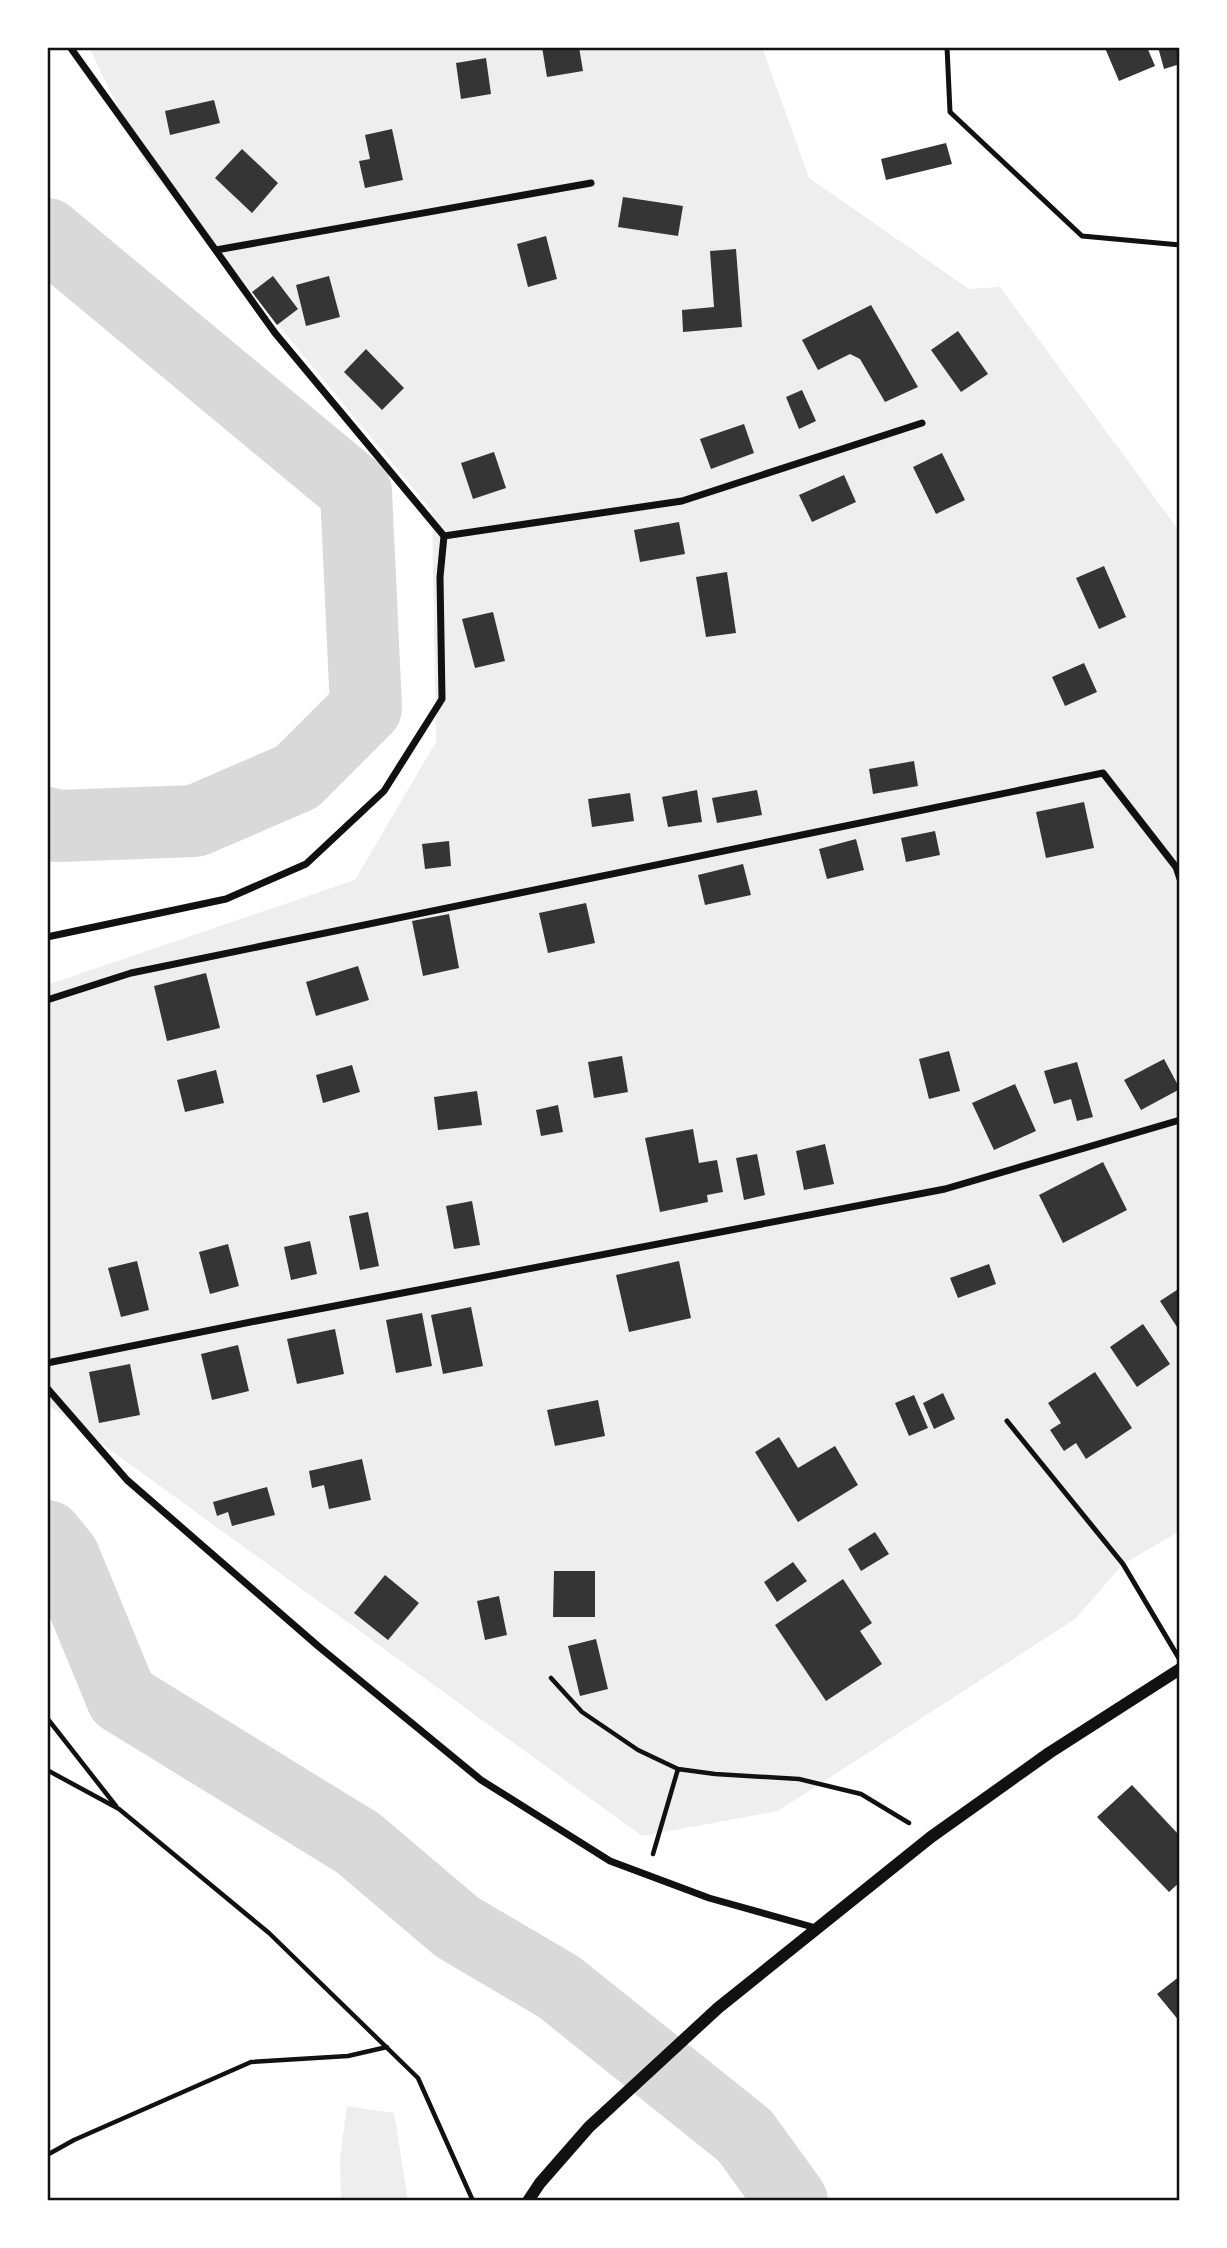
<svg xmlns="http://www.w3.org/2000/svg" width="1227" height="2248" font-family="Overpass,sans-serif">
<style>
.green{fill:#eee}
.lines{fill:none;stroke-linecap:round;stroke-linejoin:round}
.river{stroke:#d9d9d9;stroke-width:72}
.building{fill:#353535}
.path{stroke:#111;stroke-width:4.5}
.service{stroke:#111;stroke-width:5}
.minor{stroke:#111;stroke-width:7}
.tertiary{stroke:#111;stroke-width:12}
.neatline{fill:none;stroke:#111;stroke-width:2.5}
</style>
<rect width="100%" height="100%" fill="#fff"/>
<path class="green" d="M 89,47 L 762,47 L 809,178 L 969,289 L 1000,287 L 1180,532 L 1180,1531 L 1123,1564 L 1075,1619 L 778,1811 L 642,1836 L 47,1404 L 47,985 L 355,880 L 436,742 L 432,511 L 146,165 Z
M 347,2106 L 394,2113 L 408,2201 L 341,2201 L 340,2158 Z"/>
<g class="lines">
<path class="river" d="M 47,234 L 356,491 L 366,708 L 297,777 L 195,821 L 58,826 L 47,823
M 47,1536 L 64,1557 L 122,1698 L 358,1843 L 457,1927 L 559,1987 L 745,2136 L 792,2201"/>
</g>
<path class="building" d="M 542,47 L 579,47 L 583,71 L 547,77 Z
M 1108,47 L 1147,47 L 1155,66 L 1119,81 L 1105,48 Z
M 1158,47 L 1180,47 L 1180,64 L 1164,69 Z
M 486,58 L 491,94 L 461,99 L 456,63 Z
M 214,100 L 220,123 L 170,135 L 165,111 Z
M 392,129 L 403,180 L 365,188 L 359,161 L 370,159 L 365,135 Z
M 946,143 L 952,164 L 886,180 L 881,159 Z
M 242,149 L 278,183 L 252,213 L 215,178 Z
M 623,197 L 683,206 L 678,236 L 618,227 Z
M 546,236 L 557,279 L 528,287 L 517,244 Z
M 736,249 L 742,327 L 683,332 L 682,310 L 714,307 L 710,251 Z
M 273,276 L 298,309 L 277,325 L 252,292 Z
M 329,276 L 340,317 L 306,326 L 296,285 Z
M 871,305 L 918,387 L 885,402 L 860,359 L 850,354 L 818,370 L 802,340 Z
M 958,331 L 988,374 L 961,392 L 931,350 Z
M 366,349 L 404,388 L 382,410 L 344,372 Z
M 802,390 L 816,421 L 799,429 L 786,397 Z
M 744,424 L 754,453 L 711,469 L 700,439 Z
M 494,452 L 506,488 L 473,499 L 461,463 Z
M 942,453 L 965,500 L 936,514 L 913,467 Z
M 844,475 L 856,502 L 812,522 L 799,495 Z
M 679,522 L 685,554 L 640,562 L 634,530 Z
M 1104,566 L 1126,617 L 1099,629 L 1076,578 Z
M 727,572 L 736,633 L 706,637 L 696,577 Z
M 493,612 L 505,661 L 475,668 L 462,619 Z
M 1084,663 L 1097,692 L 1065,706 L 1052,677 Z
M 914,761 L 918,786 L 873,794 L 869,769 Z
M 697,790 L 702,822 L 668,827 L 662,797 Z
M 757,790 L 762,815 L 717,823 L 712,798 Z
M 630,793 L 634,821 L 592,827 L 588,799 Z
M 1084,802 L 1094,848 L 1046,858 L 1036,812 Z
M 935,831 L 940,855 L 906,862 L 901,838 Z
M 856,839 L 864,870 L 827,879 L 819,849 Z
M 449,841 L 451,866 L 425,869 L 422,844 Z
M 743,864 L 751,895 L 705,905 L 698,875 Z
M 586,903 L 595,943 L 548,953 L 539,913 Z
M 449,914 L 459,968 L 423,976 L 412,921 Z
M 358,966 L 369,1000 L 316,1016 L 306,982 Z
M 206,973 L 220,1028 L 167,1041 L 154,986 Z
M 949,1051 L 960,1091 L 929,1099 L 919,1059 Z
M 622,1056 L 628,1092 L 594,1098 L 588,1062 Z
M 1164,1059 L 1180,1089 L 1141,1110 L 1124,1080 Z
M 1077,1062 L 1093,1117 L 1077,1121 L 1071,1099 L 1054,1104 L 1044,1071 Z
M 352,1065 L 360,1092 L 323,1103 L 316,1075 Z
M 216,1070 L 224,1103 L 185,1112 L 177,1080 Z
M 1015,1084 L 1036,1131 L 994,1150 L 972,1103 Z
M 477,1091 L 482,1125 L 438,1130 L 434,1097 Z
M 558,1105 L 563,1132 L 541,1136 L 536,1110 Z
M 693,1129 L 699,1163 L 717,1160 L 723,1192 L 707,1195 L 708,1202 L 660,1212 L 645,1138 Z
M 825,1144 L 834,1184 L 804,1190 L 796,1151 Z
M 757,1154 L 765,1195 L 744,1200 L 736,1158 Z
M 1103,1162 L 1127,1210 L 1063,1243 L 1039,1195 Z
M 472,1201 L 480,1245 L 454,1249 L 446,1206 Z
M 368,1212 L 379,1266 L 360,1270 L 349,1216 Z
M 310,1241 L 317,1274 L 291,1280 L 284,1247 Z
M 228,1244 L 239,1286 L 210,1294 L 199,1252 Z
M 137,1261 L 149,1310 L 121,1317 L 108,1268 Z
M 679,1261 L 691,1318 L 629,1332 L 616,1275 Z
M 989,1264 L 996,1284 L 958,1298 L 950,1278 Z
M 1180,1288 L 1180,1325 L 1177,1327 L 1160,1301 Z
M 471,1307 L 483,1366 L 443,1374 L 431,1315 Z
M 422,1313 L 432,1366 L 396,1373 L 386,1320 Z
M 1143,1324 L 1170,1364 L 1137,1387 L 1110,1347 Z
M 335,1329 L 344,1374 L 297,1384 L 287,1339 Z
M 238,1345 L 249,1391 L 212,1400 L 201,1354 Z
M 130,1364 L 140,1415 L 99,1423 L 89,1372 Z
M 1095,1372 L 1132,1428 L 1086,1459 L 1076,1443 L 1064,1451 L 1050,1430 L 1061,1423 L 1048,1403 Z
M 943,1393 L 955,1419 L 934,1429 L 923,1403 Z
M 914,1395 L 928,1428 L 909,1436 L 895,1403 Z
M 598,1400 L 605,1436 L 555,1446 L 547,1410 Z
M 779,1437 L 798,1468 L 835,1446 L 858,1485 L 798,1522 L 755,1452 Z
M 362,1459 L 371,1500 L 329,1509 L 324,1485 L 312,1488 L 309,1471 Z
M 267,1487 L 275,1515 L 232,1526 L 228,1512 L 217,1516 L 213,1502 Z
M 875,1532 L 889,1554 L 861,1571 L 848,1549 Z
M 793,1562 L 807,1581 L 777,1602 L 764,1582 Z
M 554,1571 L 595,1571 L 595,1617 L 553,1617 Z
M 385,1575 L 419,1603 L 388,1640 L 354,1613 Z
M 843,1579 L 872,1623 L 860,1631 L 882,1664 L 826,1701 L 775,1625 Z
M 499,1596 L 507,1635 L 485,1640 L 477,1601 Z
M 596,1639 L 608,1689 L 580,1696 L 568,1646 Z
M 1132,1785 L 1180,1836 L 1180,1882 L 1169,1892 L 1097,1817 Z
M 1180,1976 L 1180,2022 L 1157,1994 Z"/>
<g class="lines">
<path class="path" d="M 551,1678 L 582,1712 L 638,1750 L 678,1769 L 715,1774 L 799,1779 L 861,1794 L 909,1823
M 47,1718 L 116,1806
M 47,1770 L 119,1809 L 269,1933 L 418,2078 L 473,2201
M 653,1854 L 678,1769
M 47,2155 L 74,2140 L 251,2062 L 348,2056 L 387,2047"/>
<path class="service" d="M 947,47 L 950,112 L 1082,236 L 1180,245
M 1007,1421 L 1123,1564 L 1180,1660"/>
<path class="minor" d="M 216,250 L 591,183
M 444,536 L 682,501 L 922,423
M 47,937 L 226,899 L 306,864 L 384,791 L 442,699 L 440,577 L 444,536 L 275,333 L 70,47
M 47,1000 L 131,973 L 1103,773 L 1176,867 L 1180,879
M 47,1363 L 256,1321 L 945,1189 L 1180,1120
M 47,1388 L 127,1480 L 318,1646 L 481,1780 L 610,1861 L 709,1898 L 816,1928"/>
<path class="tertiary" d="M 528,2201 L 540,2183 L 589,2127 L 718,2008 L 931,1837 L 1049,1753 L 1180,1669"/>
</g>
<rect width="1227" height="2248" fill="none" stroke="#ffffff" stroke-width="98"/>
<rect x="49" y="49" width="1129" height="2150" class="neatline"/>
</svg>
